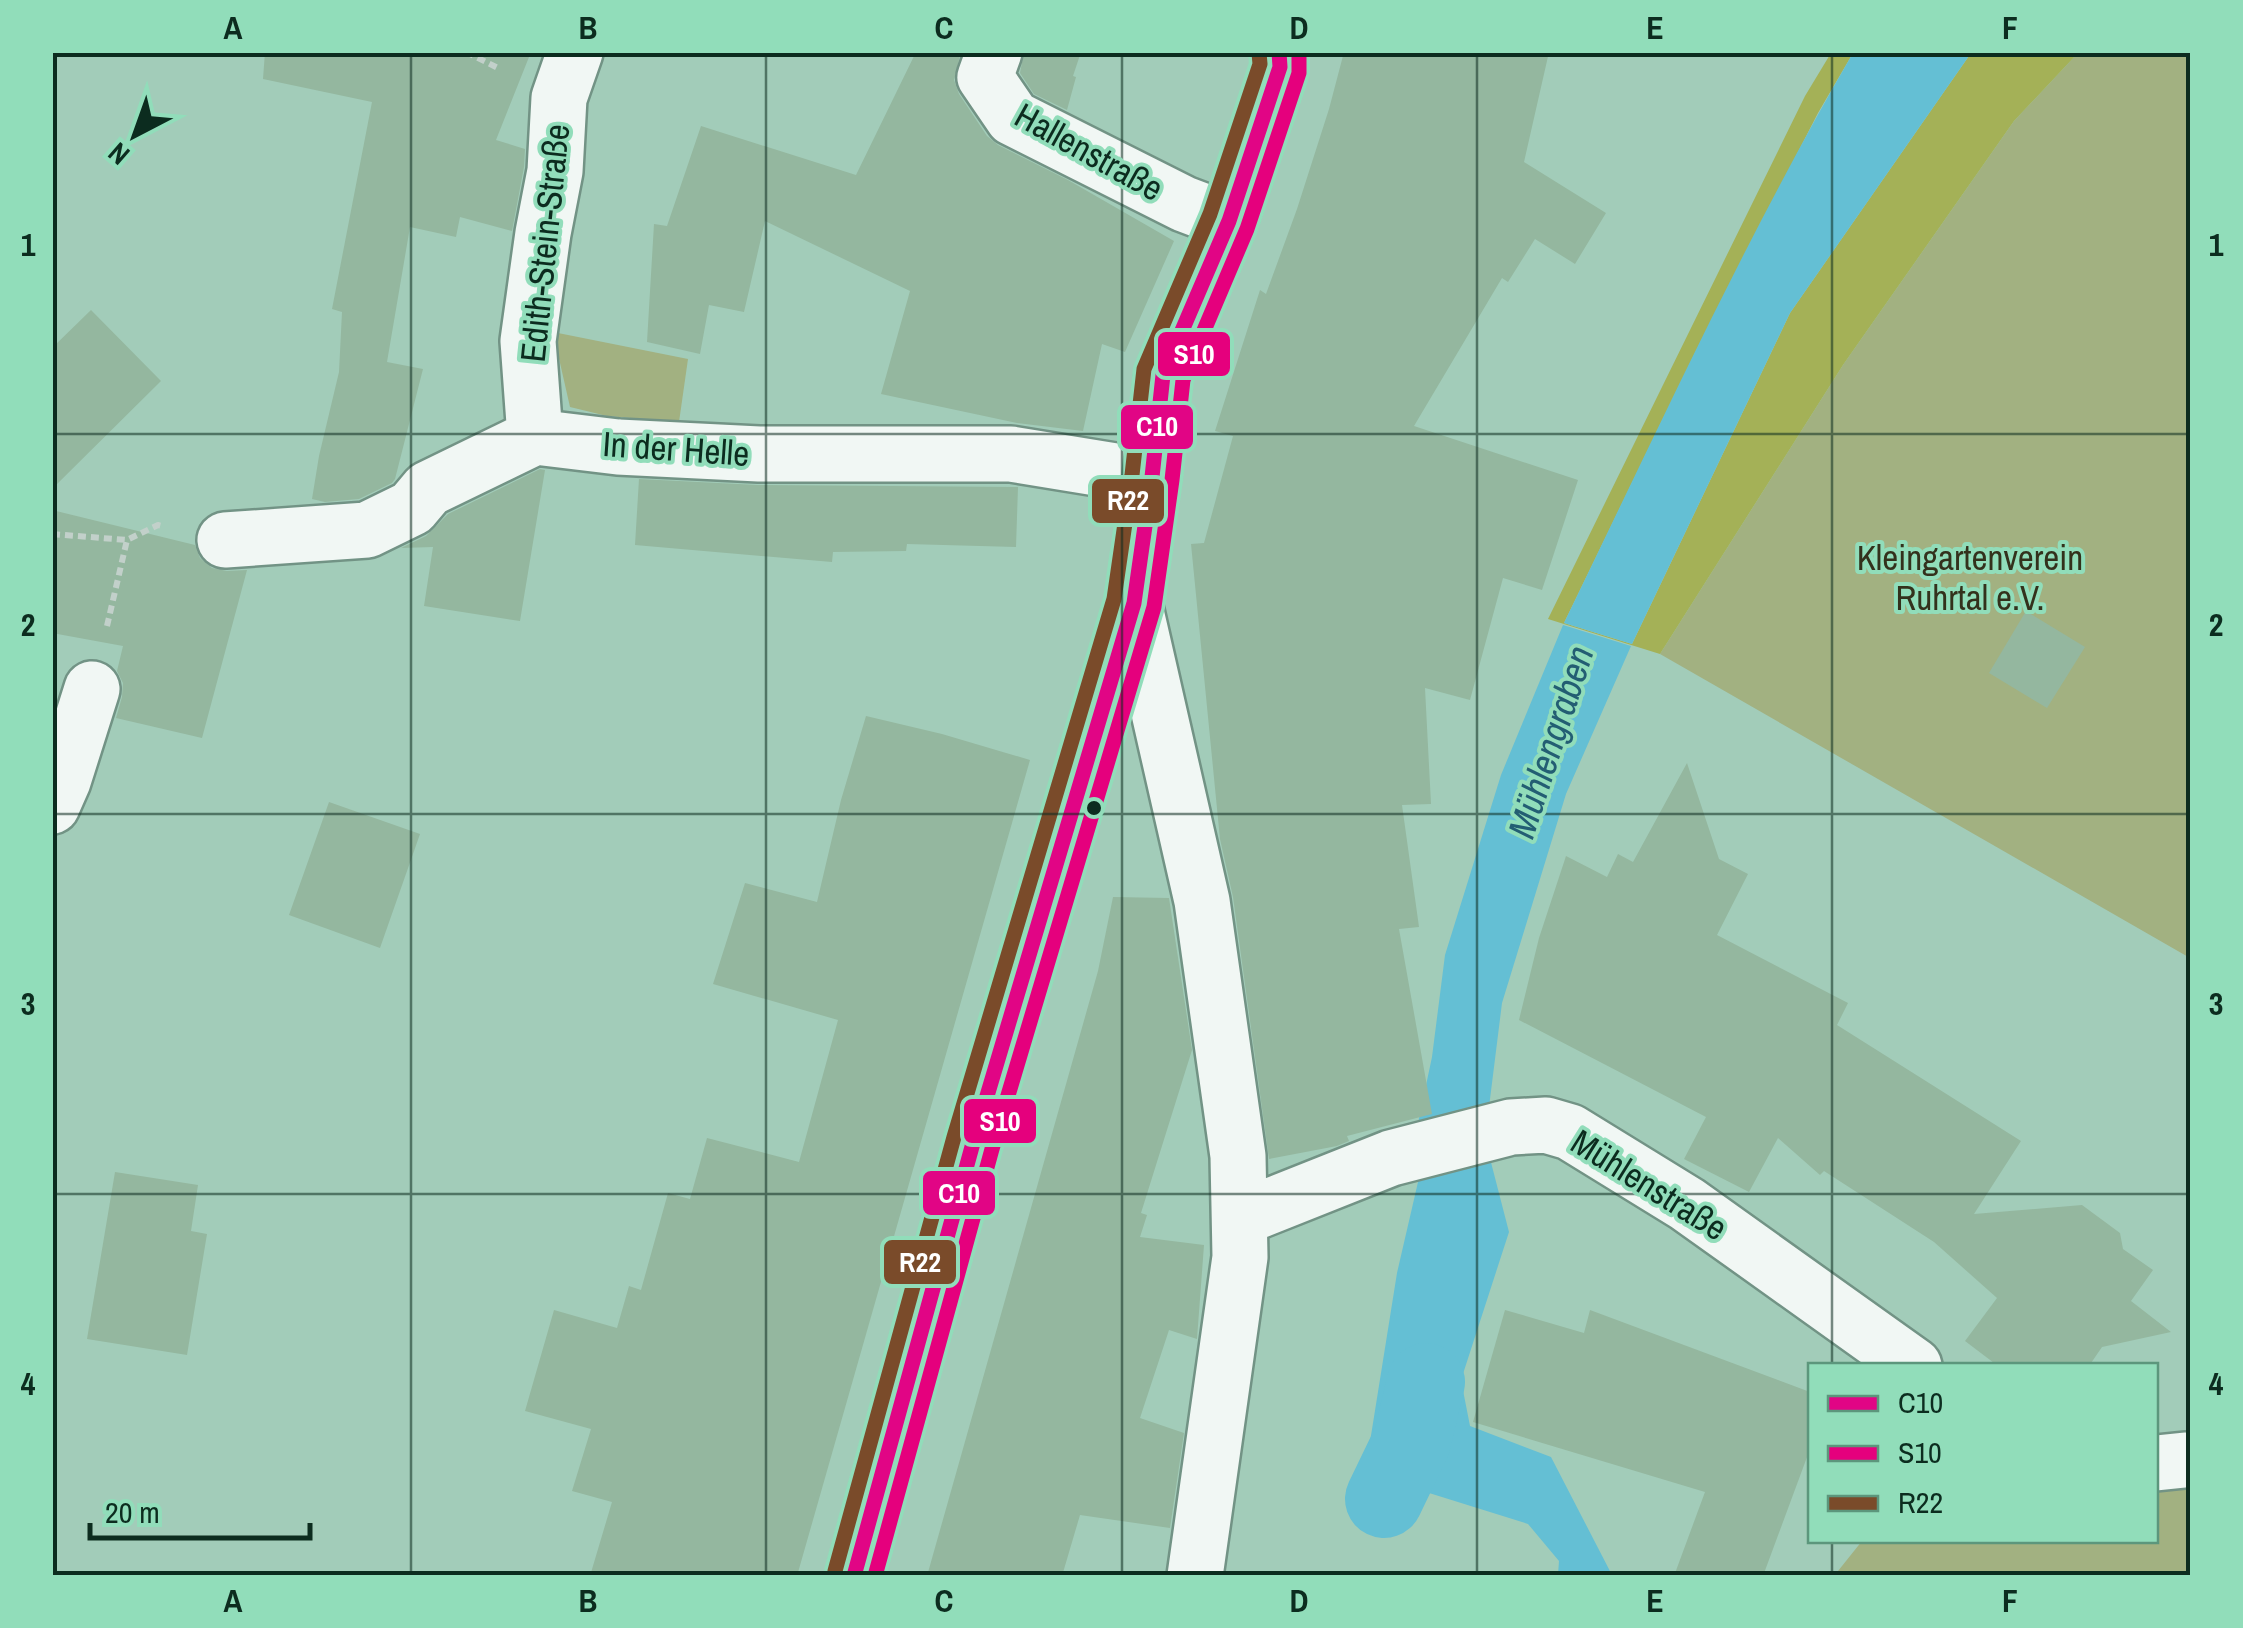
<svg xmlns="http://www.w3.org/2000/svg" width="2243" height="1628" font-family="'Archivo Narrow',sans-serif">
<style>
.green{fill:#a2b181}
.forest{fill:#a4b157}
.water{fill:#64bfd4}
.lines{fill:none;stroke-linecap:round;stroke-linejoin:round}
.canal{stroke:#64bfd4;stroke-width:78}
.building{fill:#94b79f}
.street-casing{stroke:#729385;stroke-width:60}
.path{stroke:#c2d0ca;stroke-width:6;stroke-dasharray:8 5;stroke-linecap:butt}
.street{stroke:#f1f7f4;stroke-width:55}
.bus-1-casing{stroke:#91ddba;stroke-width:22}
.bus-2-casing{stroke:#91ddba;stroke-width:22}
.bus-3-casing{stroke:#91ddba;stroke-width:22}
.bus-1{stroke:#e10585;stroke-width:15}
.bus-2{stroke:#e5007d;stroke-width:15}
.bus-3{stroke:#7a4b2a;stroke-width:15}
.grid{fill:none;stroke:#0c2c1f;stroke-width:2.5;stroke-opacity:0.55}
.bus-dot{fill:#0c2c1f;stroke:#91ddba;stroke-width:4}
.labels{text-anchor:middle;stroke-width:8;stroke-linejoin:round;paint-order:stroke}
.street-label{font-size:35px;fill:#0c2c1f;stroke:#91ddba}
.park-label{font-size:35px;fill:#33311c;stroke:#91ddba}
.water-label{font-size:38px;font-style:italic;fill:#235e73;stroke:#91ddba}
.line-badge{stroke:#91ddba;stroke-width:4}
.badge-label{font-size:28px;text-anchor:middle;font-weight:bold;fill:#fff}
.neatline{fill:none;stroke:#0c2c1f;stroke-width:4}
.grid-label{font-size:32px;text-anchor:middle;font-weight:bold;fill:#0c2c1f}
</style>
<rect width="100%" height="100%" fill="#a2ccb9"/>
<path class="green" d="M 2078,53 L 2190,53 L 2190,958 L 1660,654 L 1843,365 L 2014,121 Z
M 553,332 L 688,359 L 679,422 L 607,416 L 570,407 Z
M 2190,1485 L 2190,1575 L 1834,1576 L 1862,1541 L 2156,1540 L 2156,1491 Z"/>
<path class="forest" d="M 1831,53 L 1853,53 L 1818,113 L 1696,351 L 1564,623 L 1632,644 L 1790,313 L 1971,53 L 2078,53 L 2014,121 L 1843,365 L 1660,654 L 1548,619 L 1805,96 Z"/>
<path class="water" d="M 1853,53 L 1971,53 L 1790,313 L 1632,644 L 1564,623 C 1657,431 1746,237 1853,53 Z
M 1563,625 L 1631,646 L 1566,794 L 1502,1003 L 1487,1123 L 1418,1123 L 1432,1057 L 1445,955 L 1501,775 Z
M 1486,1143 L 1509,1232 L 1461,1380 L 1470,1426 L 1551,1457 L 1612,1575 L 1558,1575 L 1559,1561 L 1528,1524 L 1365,1473 L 1397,1273 L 1418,1182 L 1417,1158 Z"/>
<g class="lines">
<path class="canal" d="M 1384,1499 L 1412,1441 L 1426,1382"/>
</g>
<path class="building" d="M 265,52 L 531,52 L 496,140 L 525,149 L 524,167 L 512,231 L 460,217 L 456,237 L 410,227 L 387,362 L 423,369 L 395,479 L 392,483 L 359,499 L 325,502 L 312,499 L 319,456 L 339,372 L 342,312 L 332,309 L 372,102 L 263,79 Z
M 916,52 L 961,52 L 954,80 L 959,94 L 987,136 L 998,145 L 1068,180 L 1174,241 L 1125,352 L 1102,344 L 1083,431 L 1017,423 L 881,394 L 910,291 L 765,221 L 744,312 L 709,305 L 700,354 L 647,342 L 654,224 L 667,226 L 701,126 L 856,175 Z
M 1024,52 L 1081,52 L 1073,76 L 1076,77 L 1067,110 L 1034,94 L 1020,73 Z
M 1344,52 L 1549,52 L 1524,162 L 1606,213 L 1575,264 L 1535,239 L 1508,282 L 1502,278 L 1414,426 L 1578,480 L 1542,590 L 1503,578 L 1470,700 L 1425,688 L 1431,804 L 1402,805 L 1419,927 L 1399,929 L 1432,1114 L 1347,1136 L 1349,1141 L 1337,1146 L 1269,1159 L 1233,897 L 1220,839 L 1191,544 L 1204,543 L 1233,436 L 1215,431 L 1260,290 L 1266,294 L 1297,209 L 1329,109 Z
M 91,310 L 161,381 L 52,489 L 52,348 Z
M 540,469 L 545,470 L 520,621 L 424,606 L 433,547 L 401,548 L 426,536 L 448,514 Z
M 639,479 L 758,485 L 1018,487 L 1016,547 L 907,544 L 906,551 L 833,552 L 832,562 L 635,545 Z
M 52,510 L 195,545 L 200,558 L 212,568 L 227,571 L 247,570 L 202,738 L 116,718 L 122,697 L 123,683 L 117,671 L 123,646 L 52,633 Z
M 2026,611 L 2085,647 L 2047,708 L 1989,673 Z
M 866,716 L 942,734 L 1030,760 L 797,1576 L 590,1576 L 612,1502 L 572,1491 L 591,1429 L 525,1411 L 554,1310 L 617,1328 L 629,1286 L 641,1290 L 668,1193 L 690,1199 L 707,1138 L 799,1162 L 838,1020 L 713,984 L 745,883 L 817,902 L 841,800 Z
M 1687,763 L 1719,859 L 1748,874 L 1717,935 L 1848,1003 L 1837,1025 L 2021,1141 L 1974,1214 L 2082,1205 L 2120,1233 L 2123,1249 L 2153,1270 L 2131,1301 L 2171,1332 L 2102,1347 L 2089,1366 L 1998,1366 L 1965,1341 L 1997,1298 L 1934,1242 L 1824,1171 L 1820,1175 L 1778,1138 L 1749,1192 L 1684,1159 L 1706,1117 L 1519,1020 L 1539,938 L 1566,856 L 1607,877 L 1618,854 L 1633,862 Z
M 329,802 L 420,834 L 380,948 L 289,915 Z
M 1113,897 L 1169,898 L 1192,1050 L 1141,1213 L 1147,1215 L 1140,1237 L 1204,1245 L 1197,1339 L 1169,1330 L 1140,1418 L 1184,1433 L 1170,1528 L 1080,1515 L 1062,1576 L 927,1576 L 1098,971 Z
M 115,1172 L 198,1185 L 191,1231 L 207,1234 L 187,1355 L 87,1339 Z
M 1505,1310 L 1584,1333 L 1590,1310 L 1810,1392 L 1810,1449 L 1763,1576 L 1674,1576 L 1705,1492 L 1473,1422 Z"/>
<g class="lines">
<g class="street-casing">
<path id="street" d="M 994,52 L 985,77 L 1013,118 L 1184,204 L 1229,221
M 535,437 L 528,341 L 543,233 L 555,171 L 559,98 L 575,52
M 225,540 L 367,530 L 412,508 L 428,489 L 535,437 L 618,447 L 759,454 L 1011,454 L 1152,477
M 1135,607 L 1202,901 L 1238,1156 L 1240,1257 L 1195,1576
M 52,806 L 63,781 L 92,689
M 1240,1218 L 1391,1158 L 1511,1127 L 1546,1125 L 1570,1132 L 1687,1204 L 1914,1366
M 2156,1463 L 2185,1460
M 854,1576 L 973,1143 L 1134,603 L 1152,477 L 1163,375 L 1229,221 L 1280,67 L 1279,52"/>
</g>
<path class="path" d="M 466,52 L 500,69
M 52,534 L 127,540 L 158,525 L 162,526
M 107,626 L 127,540"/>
<use href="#street" class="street"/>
<g class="bus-1-casing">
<path id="bus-1" d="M 854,1576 L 973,1143 L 1134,603 L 1152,477 L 1163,375 L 1229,221 L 1280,67 L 1279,52"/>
</g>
<g class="bus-2-casing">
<path id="bus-2" d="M 875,1576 L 992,1149 L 1154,607 L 1172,480 L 1183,380 L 1247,229 L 1299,73 L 1299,52"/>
</g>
<g class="bus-3-casing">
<path id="bus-3" d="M 835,1571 L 954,1137 L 1114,599 L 1132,475 L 1144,369 L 1210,214 L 1260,64 L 1259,53"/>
</g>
<use href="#bus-1" class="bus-1"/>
<use href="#bus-2" class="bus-2"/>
<use href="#bus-3" class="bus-3"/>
</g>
<path class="grid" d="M 411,52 L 411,1576M 766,52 L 766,1576M 1122,52 L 1122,1576M 1477,52 L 1477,1576M 1832,52 L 1832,1366M 52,434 L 2190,434M 52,814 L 2190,814M 52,1194 L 2190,1194M 1832,1540 L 1832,1576"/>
<circle class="bus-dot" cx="1094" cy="808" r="9"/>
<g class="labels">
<g class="street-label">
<text transform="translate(1089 152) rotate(29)" y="12">Hallenstraße</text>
<text transform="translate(545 243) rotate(-84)" y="12">Edith-Stein-Straße</text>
<text transform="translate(676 449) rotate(4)" y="12">In der Helle</text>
<text transform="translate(1649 1185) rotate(32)" y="12">Mühlenstraße</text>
</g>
<g class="park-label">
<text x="1970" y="570">Kleingartenverein<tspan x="1970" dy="40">Ruhrtal e.V.</tspan></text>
</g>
<g class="water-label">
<text transform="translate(1551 742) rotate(-72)" y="13">Mühlengraben</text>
</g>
</g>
<g class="line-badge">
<rect x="1156" y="330" width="76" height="48" rx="10" fill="#e5007d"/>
<rect x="1119" y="403" width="76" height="48" rx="10" fill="#e10585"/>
<rect x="1090" y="477" width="76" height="48" rx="10" fill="#7a4b2a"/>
<rect x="962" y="1097" width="76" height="48" rx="10" fill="#e5007d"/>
<rect x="921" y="1169" width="76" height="48" rx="10" fill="#e10585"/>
<rect x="882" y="1238" width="76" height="48" rx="10" fill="#7a4b2a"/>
</g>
<g class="badge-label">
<text x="1194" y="364">S10</text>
<text x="1157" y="436">C10</text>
<text x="1128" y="510">R22</text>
<text x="1000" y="1131">S10</text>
<text x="959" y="1203">C10</text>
<text x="920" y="1272">R22</text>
</g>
<rect width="2243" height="1628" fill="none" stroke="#91ddba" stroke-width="110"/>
<rect x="1808" y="1363" width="350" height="180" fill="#91ddba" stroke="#5c967c" stroke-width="2.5"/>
<rect x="1828" y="1396" width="50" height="15" fill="#e10585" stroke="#5c967c" stroke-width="2.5"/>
<text x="1898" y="1413" font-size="30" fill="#0c2c1f">C10</text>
<rect x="1828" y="1446" width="50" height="15" fill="#e5007d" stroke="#5c967c" stroke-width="2.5"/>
<text x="1898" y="1463" font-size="30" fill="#0c2c1f">S10</text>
<rect x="1828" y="1496" width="50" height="15" fill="#7a4b2a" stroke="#5c967c" stroke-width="2.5"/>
<text x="1898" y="1513" font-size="30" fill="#0c2c1f">R22</text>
<g transform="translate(135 135) rotate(221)" stroke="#91ddba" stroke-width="8" paint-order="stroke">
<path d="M0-8L18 38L0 25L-18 38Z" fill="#0c2c1f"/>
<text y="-15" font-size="28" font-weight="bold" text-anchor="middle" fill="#0c2c1f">N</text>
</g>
<path d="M90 1523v15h220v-15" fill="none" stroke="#0c2c1f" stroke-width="5"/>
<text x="105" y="1523" font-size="30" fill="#0c2c1f" stroke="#91ddba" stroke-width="8" paint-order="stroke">20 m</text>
<rect x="55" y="55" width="2133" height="1518" class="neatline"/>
<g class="grid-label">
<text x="233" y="39">A</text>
<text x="588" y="39">B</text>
<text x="944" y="39">C</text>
<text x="1299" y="39">D</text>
<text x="1655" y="39">E</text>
<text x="2010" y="39">F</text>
<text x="28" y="256">1</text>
<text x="2216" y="256">1</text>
<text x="28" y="636">2</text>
<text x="2216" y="636">2</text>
<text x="28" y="1015">3</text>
<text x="2216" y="1015">3</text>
<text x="28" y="1395">4</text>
<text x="2216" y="1395">4</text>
<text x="233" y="1612">A</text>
<text x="588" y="1612">B</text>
<text x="944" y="1612">C</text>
<text x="1299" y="1612">D</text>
<text x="1655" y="1612">E</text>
<text x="2010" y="1612">F</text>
</g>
</svg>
